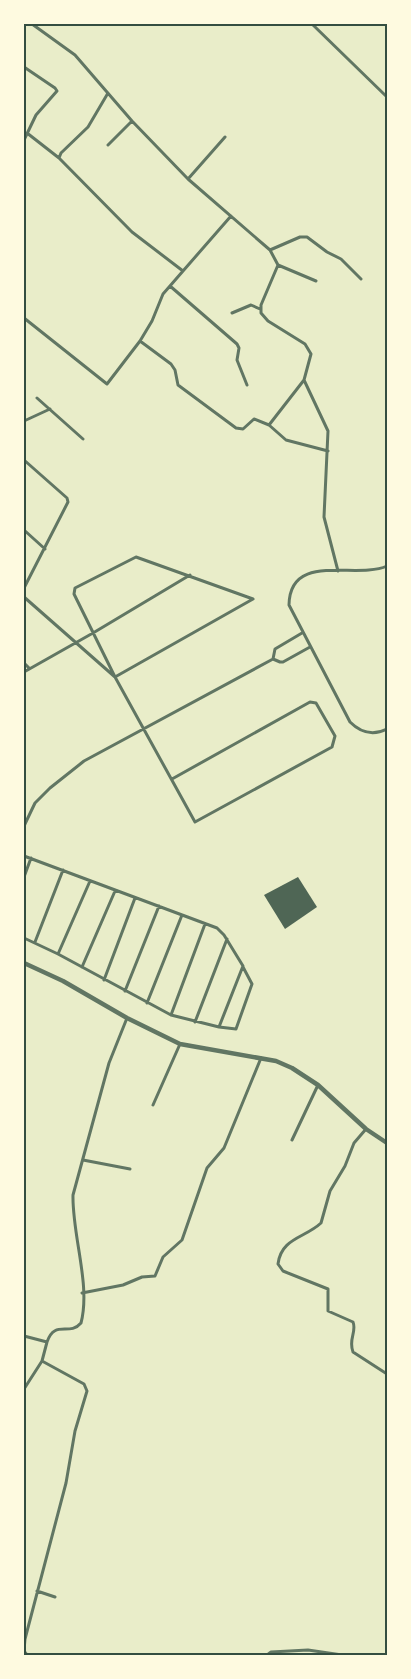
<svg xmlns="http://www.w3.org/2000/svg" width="411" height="1679" font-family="'Roboto Condensed',sans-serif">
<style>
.building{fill:#4f6655}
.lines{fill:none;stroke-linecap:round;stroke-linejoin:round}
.minor{stroke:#617663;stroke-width:3}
.tertiary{stroke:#617663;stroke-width:4.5}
.neatline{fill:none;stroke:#344e41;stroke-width:2}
</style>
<rect width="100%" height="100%" fill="#e9edc9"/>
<path class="building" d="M 298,877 L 317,907 L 285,929 L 264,895 Z"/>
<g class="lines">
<path class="minor" d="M 32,24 L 75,55 L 132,121 L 188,179 L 270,250 L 278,265 L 261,305 L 261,313 L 268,321 L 305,344 L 311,354 L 304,380 L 328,431 L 324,517 L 338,571
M 312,24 L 387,97
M 24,28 L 25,24
M 24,67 L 55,88 L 57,91 L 36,115 L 24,140
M 108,93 L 88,127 L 61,153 L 59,158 L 132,232 L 183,271 L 231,216
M 27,133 L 59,158
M 108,145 L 132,121
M 188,179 L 225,137
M 270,250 L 300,237 L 307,237 L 327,252 L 341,259 L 361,279
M 278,265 L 316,281
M 170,286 L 237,344 L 239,348 L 237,360 L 247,385
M 232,313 L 251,305 L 260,309
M 24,318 L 107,384 L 140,341 L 152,321 L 163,294 L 183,271
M 140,341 L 171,364 L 175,370 L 178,385 L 236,428 L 243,429 L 254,419 L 269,425
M 304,380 L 269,425 L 286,440 L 328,451
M 37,398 L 83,439
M 24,421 L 50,409
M 24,460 L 67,498 L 68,502 L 24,588
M 24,530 L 45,549
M 387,566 C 356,580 290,551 289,605 L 350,722 C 361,733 373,736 387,729
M 24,597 L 115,677 L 253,599
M 273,659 L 275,649 L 302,633
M 273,659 L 280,662 L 283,662 L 310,647
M 24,663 L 29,668
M 24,672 L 93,633 L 190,575
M 172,779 L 310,702 L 316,703 L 335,736 L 332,747 L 195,822 L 115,677 L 74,594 L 75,588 L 136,557 L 253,599
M 24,826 L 35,803 L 50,788 L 84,761 L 273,659
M 24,856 L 217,928 L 224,935 L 243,966 L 219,1027 L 171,1015 L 58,954 L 24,938
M 24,877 L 31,858
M 35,942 L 63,870
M 58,954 L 90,881
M 82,967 L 115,891
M 104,980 L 135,898
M 125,991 L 159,906
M 147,1003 L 182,915
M 171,1015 L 205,924
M 195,1022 L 227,939
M 219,1027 L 236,1029 L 252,984 L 243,967
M 153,1105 L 180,1044
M 366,1129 L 354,1143 L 345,1166 L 330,1191 L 321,1223 C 305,1238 281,1238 278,1264 L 283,1271 L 328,1289 L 328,1311 L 353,1322 C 357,1332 348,1339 353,1352 L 387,1374
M 292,1140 L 318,1085
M 83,1160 L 130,1169
M 82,1293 L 123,1285 L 142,1277 L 155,1276 L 163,1257 L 182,1240 L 207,1168 L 224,1148 L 261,1058
M 24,1336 L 47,1342 C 55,1319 69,1337 81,1323 C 91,1285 72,1235 73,1195 L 109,1063 L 127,1018
M 24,1389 L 42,1361
M 37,1591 L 55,1597
M 27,1655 L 24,1651 L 25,1639 L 66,1483 L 75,1431 L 87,1391 L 84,1384 L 42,1361 L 47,1342
M 267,1655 L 271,1652 L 308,1650 L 342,1655
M 386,1655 L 387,1651"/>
<path class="tertiary" d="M 24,963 L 63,981 L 127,1018 L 180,1044 L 276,1061 L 292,1068 L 318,1085 L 366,1129 L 387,1143"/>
</g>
<rect width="411" height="1679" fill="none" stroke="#fefae0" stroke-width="50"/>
<rect x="25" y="25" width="361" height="1629" class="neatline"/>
</svg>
